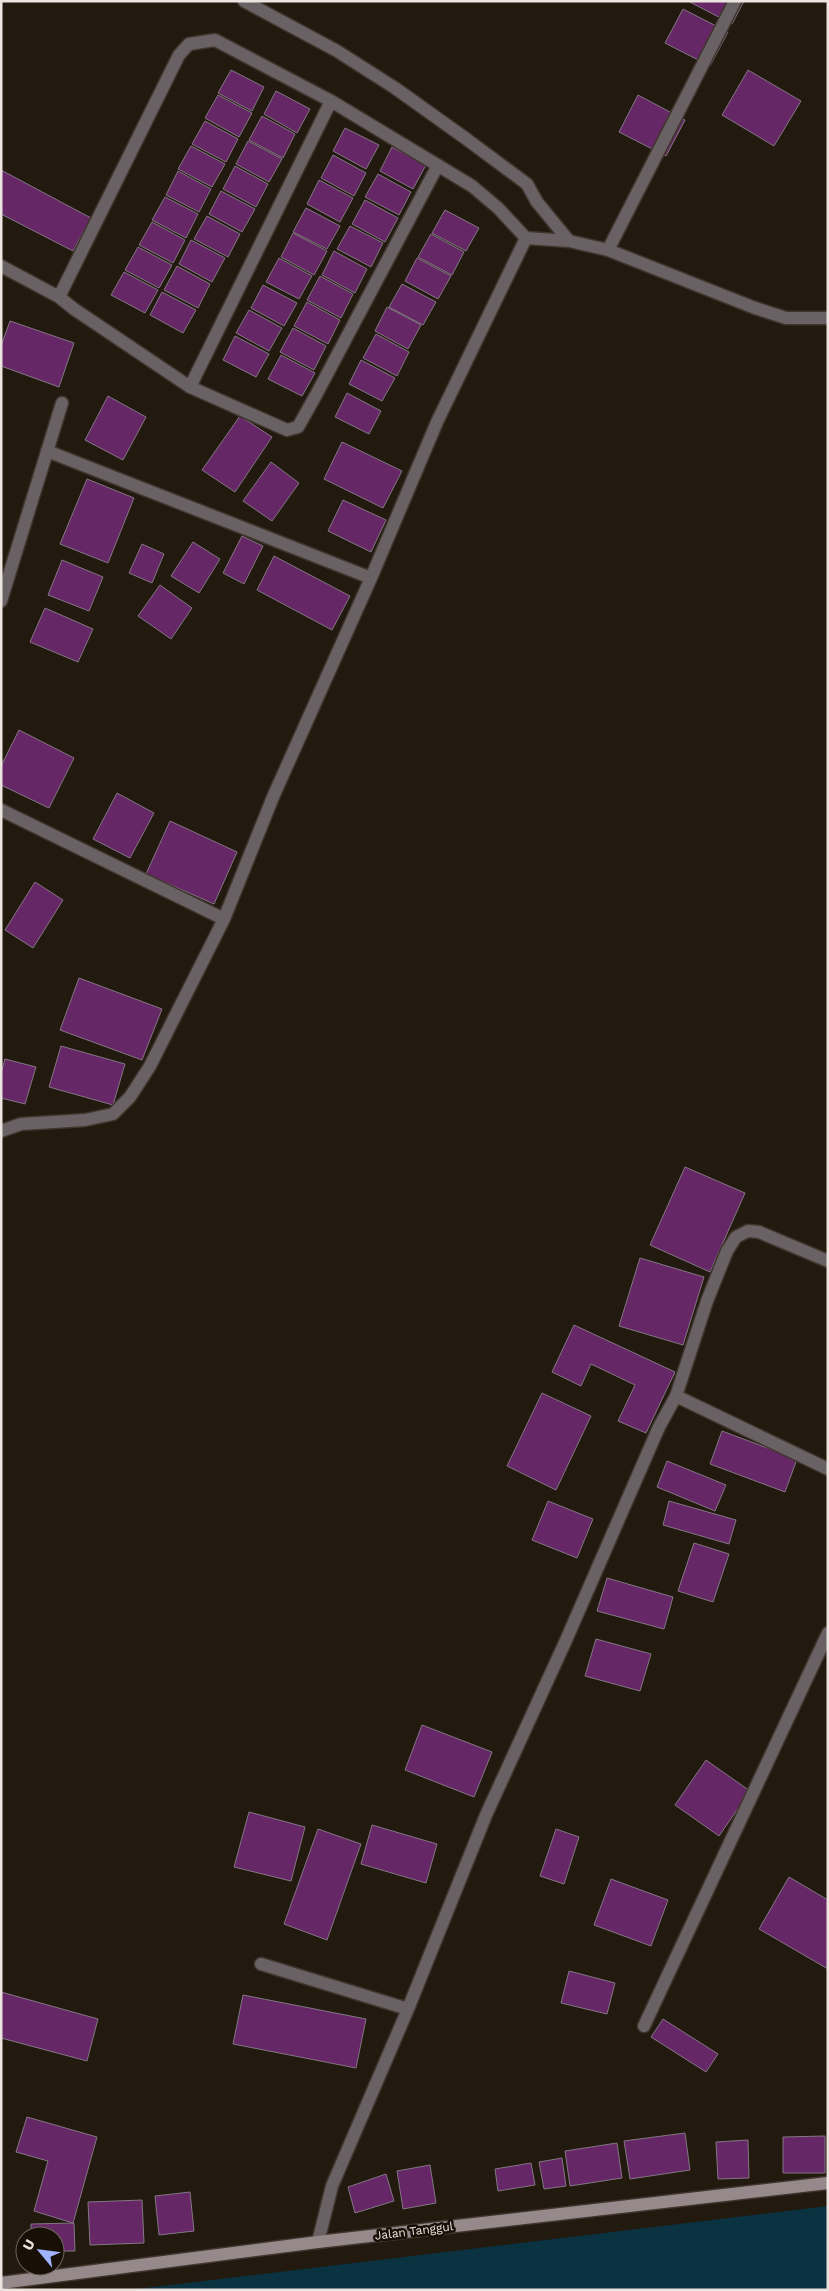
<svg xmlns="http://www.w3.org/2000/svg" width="829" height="2291" font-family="'Work Sans',sans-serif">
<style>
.water{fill:#0b3240}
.building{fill:#662767;stroke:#837783}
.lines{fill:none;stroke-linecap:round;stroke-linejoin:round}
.street-casing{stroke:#3e362c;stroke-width:15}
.secondary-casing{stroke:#3e362c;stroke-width:15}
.street{stroke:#696163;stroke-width:12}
.secondary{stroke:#96898c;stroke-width:12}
.labels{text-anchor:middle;stroke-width:5;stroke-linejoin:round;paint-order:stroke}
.street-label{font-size:12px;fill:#ece5df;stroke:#181007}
</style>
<rect width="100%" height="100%" fill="#22190f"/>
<path class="water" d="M 828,2206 L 828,2290 L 128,2290 Z"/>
<path class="building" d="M 688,1 L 744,1 L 732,24 Z
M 683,9 L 728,32 L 710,66 L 665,43 Z
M 231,70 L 264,87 L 252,111 L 218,93 Z
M 748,70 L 801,101 L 774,146 L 722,115 Z
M 276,91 L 310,109 L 297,133 L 264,114 Z
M 218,95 L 252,113 L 239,137 L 205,118 Z
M 638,95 L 685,120 L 666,156 L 619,132 Z
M 262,116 L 295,134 L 283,158 L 249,140 Z
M 205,121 L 238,139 L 226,162 L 192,144 Z
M 345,128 L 379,145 L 366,169 L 333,151 Z
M 248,141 L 282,159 L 269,182 L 236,164 Z
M 191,146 L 225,164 L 212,187 L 178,169 Z
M 392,147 L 426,165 L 413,189 L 380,171 Z
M 333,155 L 366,173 L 354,196 L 321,178 Z
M 235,166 L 268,184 L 256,207 L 223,189 Z
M 1,170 L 91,218 L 73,251 L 1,214 Z
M 178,171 L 211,189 L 199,212 L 166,195 Z
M 378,174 L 411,192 L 399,215 L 365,197 Z
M 319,180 L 353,198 L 340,222 L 307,204 Z
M 221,191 L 255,209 L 242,232 L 209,214 Z
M 165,197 L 198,214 L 186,238 L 152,220 Z
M 365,200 L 398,218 L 385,242 L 352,224 Z
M 306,208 L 340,226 L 327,249 L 293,232 Z
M 445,210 L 479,228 L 466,251 L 432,233 Z
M 207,216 L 240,234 L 228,257 L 194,239 Z
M 152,222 L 185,240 L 173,263 L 139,245 Z
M 350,226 L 383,243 L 371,267 L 337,249 Z
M 293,233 L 327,251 L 314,275 L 281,257 Z
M 431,234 L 464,252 L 452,275 L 418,257 Z
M 191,240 L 225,258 L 212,282 L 179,264 Z
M 138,247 L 172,265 L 159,288 L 125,270 Z
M 334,251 L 367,269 L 355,293 L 322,275 Z
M 279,258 L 312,276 L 299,299 L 266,282 Z
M 417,258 L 451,276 L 438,299 L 405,281 Z
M 177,266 L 210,284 L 198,308 L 164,290 Z
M 124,272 L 158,290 L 145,313 L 111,295 Z
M 320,276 L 353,294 L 341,318 L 307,300 Z
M 402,284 L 436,302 L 423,325 L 389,307 Z
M 263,285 L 297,303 L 284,326 L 251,308 Z
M 162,292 L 196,310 L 183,333 L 150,315 Z
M 307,302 L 340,320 L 328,344 L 294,326 Z
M 387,307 L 421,325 L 408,349 L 375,331 Z
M 249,310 L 282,328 L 269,351 L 236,333 Z
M 10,321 L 74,343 L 59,387 L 1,366 L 1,346 Z
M 293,328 L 326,346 L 314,370 L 280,352 Z
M 376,334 L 409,352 L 397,376 L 363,358 Z
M 235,336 L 269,354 L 256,377 L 223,360 Z
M 281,355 L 315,373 L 302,396 L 268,379 Z
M 361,360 L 395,378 L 382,401 L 349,384 Z
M 347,393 L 381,411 L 369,434 L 335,417 Z
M 108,396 L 146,417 L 123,460 L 85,440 Z
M 240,416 L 272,437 L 235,492 L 202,470 Z
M 342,442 L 402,471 L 383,508 L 324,479 Z
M 271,462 L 299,483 L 272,521 L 243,501 Z
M 87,479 L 134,498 L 108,563 L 60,544 Z
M 343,500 L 386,520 L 371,552 L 328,531 Z
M 242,536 L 263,546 L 244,584 L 223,573 Z
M 193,542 L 220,559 L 199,593 L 171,576 Z
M 142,544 L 164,554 L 152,583 L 129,573 Z
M 274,556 L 350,596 L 332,630 L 257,590 Z
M 62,560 L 103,577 L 89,611 L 48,595 Z
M 160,585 L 192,608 L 171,639 L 138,616 Z
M 45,608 L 93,629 L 78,662 L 30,642 Z
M 19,730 L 74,758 L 49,808 L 1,785 L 1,766 Z
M 117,793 L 154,813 L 130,858 L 93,839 Z
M 170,821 L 237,852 L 214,904 L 146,874 Z
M 35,882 L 63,900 L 33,948 L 5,930 Z
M 79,978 L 162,1009 L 142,1060 L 60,1030 Z
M 61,1046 L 125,1064 L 113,1105 L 49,1087 Z
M 5,1059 L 36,1067 L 25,1104 L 1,1098 L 1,1073 Z
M 685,1167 L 745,1193 L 710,1272 L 650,1245 Z
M 640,1258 L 704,1277 L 683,1345 L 619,1326 Z
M 574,1325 L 675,1372 L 646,1433 L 618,1421 L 635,1385 L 591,1364 L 581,1386 L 552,1372 Z
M 542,1393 L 591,1416 L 556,1490 L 507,1466 Z
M 722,1431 L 797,1459 L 785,1492 L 710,1464 Z
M 667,1461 L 726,1485 L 715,1511 L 657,1487 Z
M 548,1501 L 593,1519 L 577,1558 L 532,1540 Z
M 669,1501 L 736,1520 L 729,1544 L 663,1525 Z
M 694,1543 L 729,1554 L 713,1602 L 678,1591 Z
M 607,1578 L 673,1597 L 664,1629 L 597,1611 Z
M 596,1639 L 651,1654 L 640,1691 L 585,1676 Z
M 422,1725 L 492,1752 L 474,1797 L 405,1770 Z
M 706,1760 L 750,1791 L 719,1836 L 675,1805 Z
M 249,1812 L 305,1827 L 291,1881 L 234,1867 Z
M 372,1825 L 437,1844 L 426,1883 L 361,1864 Z
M 318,1829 L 361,1844 L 327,1940 L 284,1924 Z
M 556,1829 L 579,1837 L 564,1884 L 540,1876 Z
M 789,1877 L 828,1900 L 828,1969 L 759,1929 Z
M 611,1879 L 668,1900 L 651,1946 L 594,1925 Z
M 569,1971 L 615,1983 L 607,2014 L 561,2003 Z
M 1,1992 L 98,2019 L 87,2061 L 1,2038 Z
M 243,1995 L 366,2019 L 356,2068 L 233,2044 Z
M 663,2019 L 718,2054 L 706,2072 L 651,2037 Z
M 27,2117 L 97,2137 L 73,2223 L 34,2211 L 48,2161 L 16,2152 Z
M 685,2133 L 690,2170 L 630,2179 L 624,2141 Z
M 825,2136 L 825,2173 L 783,2173 L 783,2137 Z
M 748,2140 L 749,2178 L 718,2179 L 716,2142 Z
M 617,2143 L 622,2178 L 570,2186 L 565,2151 Z
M 562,2158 L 566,2186 L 544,2189 L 539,2162 Z
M 531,2163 L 535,2185 L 498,2191 L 495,2169 Z
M 430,2165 L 436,2203 L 403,2209 L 397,2171 Z
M 386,2174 L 394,2201 L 355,2213 L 348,2187 Z
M 190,2192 L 194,2231 L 159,2235 L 155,2196 Z
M 142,2200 L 144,2243 L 90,2245 L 88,2202 Z
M 74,2223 L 75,2251 L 55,2251 L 55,2236 L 31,2236 L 31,2224 Z"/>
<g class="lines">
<g class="street-casing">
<path id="street" d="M 244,1 L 337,51 L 395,88 L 465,138 L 527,184 L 537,202 L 569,241
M 608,250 L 735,1
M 1,266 L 59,297 L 74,309 L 190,387 L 287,430 L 298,427 L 316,395 L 438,165
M 59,297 L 179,55 L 189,44 L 215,40 L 331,101 L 472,186 L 498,208 L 526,238 L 569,241 L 608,250 L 755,308 L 786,318 L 828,318
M 190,387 L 331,101
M 47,451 L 371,578
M 1,601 L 62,403
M 1,810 L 224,919
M 1,1131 L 21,1124 L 85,1120 L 113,1114 L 130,1097 L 150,1066 L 224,919 L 273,797 L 371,578 L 437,422 L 526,238
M 676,1396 L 707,1301 L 727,1251 L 736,1237 L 748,1231 L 759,1232 L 828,1261
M 261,1964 L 408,2009
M 644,2026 L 828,1633
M 318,2242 L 332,2186 L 408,2009 L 486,1815 L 567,1638 L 659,1427 L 676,1396 L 828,1469"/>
</g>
<g class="secondary-casing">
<path id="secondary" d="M 1,2283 L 318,2242 L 828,2183"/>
</g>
<use href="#street" class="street"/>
<use href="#secondary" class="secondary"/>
</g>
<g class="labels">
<g class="street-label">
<text transform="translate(414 2231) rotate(-7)" y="4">Jalan Tanggul</text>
</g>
</g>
<rect width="829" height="2291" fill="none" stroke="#ece5df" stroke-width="5"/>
<g transform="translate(40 2251) rotate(299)"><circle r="24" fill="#181007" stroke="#6d655d"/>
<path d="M0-4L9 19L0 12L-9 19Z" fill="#a1b3fd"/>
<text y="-8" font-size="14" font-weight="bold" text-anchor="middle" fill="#ece5df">U</text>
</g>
</svg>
